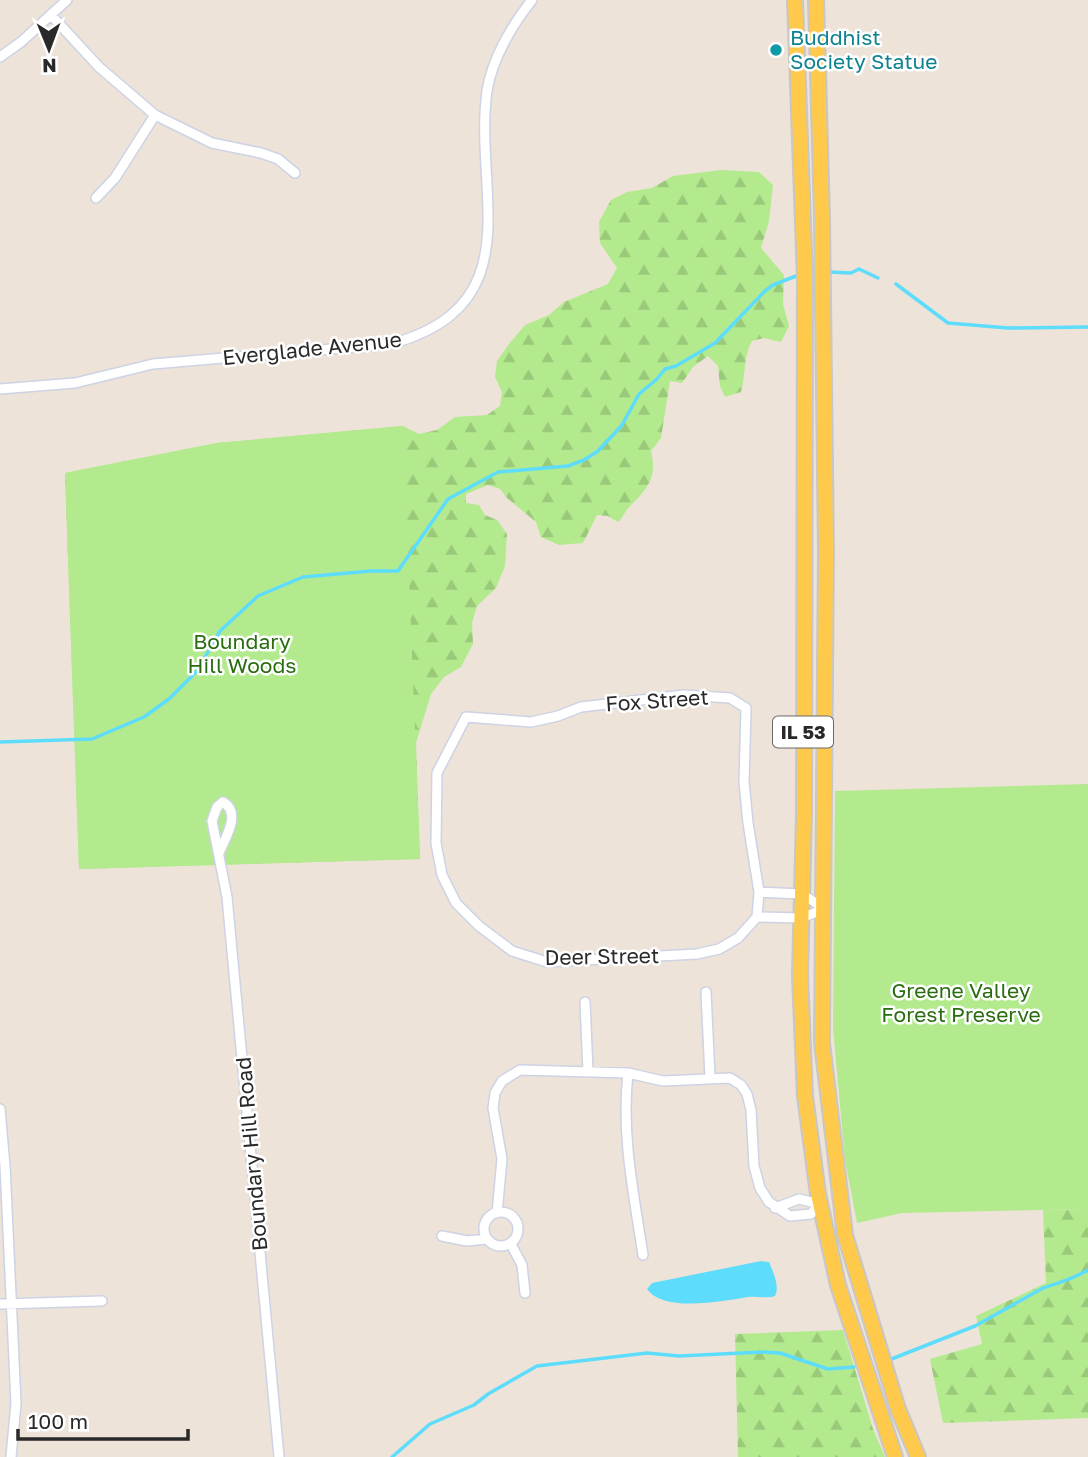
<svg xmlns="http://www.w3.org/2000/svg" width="1088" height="1457" font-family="'Golos Text',sans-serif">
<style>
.forest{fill:url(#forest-firs)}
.park{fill:#b3ea8e}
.water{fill:#5edcfc}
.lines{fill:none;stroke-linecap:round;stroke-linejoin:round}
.stream{stroke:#5edcfc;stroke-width:3.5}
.minor-casing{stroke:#cdd3e4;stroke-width:12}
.primary-casing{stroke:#c7c7c7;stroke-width:18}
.minor{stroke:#fff;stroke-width:9}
.primary{stroke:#ffca4b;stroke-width:14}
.culture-dot{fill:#0f9aa8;stroke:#fff;stroke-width:2.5}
.labels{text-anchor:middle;stroke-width:5;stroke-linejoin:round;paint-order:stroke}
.shield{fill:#fff;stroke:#696969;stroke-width:2}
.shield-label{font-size:19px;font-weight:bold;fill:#292929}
.culture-label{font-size:21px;fill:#0d838f;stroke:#fff;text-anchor:start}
.street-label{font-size:21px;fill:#292929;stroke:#fff}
.park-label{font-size:21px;fill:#2a6d11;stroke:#fff}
</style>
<defs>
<pattern id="forest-firs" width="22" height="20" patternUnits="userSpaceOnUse" patternTransform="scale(1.75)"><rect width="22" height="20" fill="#b3ea8e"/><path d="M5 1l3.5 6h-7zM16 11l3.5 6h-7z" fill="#9ac97a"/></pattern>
</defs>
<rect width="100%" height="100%" fill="#ede3d8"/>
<path class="forest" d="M 721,170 L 759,172 L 773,185 L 769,221 L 761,248 L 784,275 L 783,304 L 789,326 L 781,342 L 764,338 L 752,341 C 743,357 746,374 741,392 L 725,397 L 720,386 L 718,366 L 708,356 L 693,367 L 682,383 L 670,381 L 661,438 L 651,451 C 657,477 649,487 631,505 C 625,510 624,517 618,522 L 608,516 L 597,515 L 583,543 L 559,545 L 541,537 L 536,522 L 507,498 L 500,489 L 488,485 L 466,494 L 466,503 L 479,505 L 485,515 L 497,520 L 507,534 L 505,566 L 496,588 L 477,606 L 472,623 L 473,644 L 461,667 L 444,677 L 431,694 L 416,743 L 420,859 L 79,869 L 65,473 L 217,443 L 403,426 L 419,434 L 437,430 L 455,417 L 487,415 L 500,406 L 502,392 L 495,377 L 497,361 L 509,344 L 525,325 L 549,315 L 564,302 L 608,284 L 617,268 L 600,243 L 599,222 L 611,200 L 627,192 L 652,188 L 673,176 Z
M 1088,1209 L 1088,1418 L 943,1423 L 930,1359 L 982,1344 L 976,1316 L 1046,1283 L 1043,1210 Z
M 843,1330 L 873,1429 L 885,1457 L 738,1457 L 735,1334 Z"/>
<path class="park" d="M 403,426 L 420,859 L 79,869 L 65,473 L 217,443 Z
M 1088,784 L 1088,1209 L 902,1213 L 857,1223 L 845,1160 L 833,1028 L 835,791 Z"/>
<path class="water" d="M 761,1261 L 769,1262 C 773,1272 780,1286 775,1296 C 767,1299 757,1296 748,1297 C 723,1301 664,1313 647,1289 L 652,1283 Z"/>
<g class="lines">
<path class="stream" d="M 859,269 L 878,278
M 829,272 L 851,273 L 859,269
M 896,284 L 948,323 L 1008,328 L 1088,327
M 0,742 L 92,739 L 144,717 L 169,699 L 197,671 L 220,631 L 258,596 L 303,577 L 371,571 L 398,571 L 448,499 L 498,472 L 568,466 L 584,460 L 598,451 L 622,425 L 639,394 L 657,379 L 665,369 L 676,366 L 715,343 L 765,291 L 773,285 L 796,276
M 889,1360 L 975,1326 L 1043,1288 C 1059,1283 1073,1279 1088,1270
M 392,1457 L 430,1424 L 474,1405 L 488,1394 L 537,1366 L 647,1353 L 679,1356 L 763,1352 L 780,1353 L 828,1369 L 854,1367"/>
<g class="minor-casing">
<path id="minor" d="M 51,15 L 99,67 L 155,115 L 212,143 L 261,153 L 278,159 L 295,173
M 0,57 L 21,42 L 67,0
M 96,198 L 115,178 L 155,115
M 0,389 L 75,383 L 153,364 L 391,344 C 533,305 473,192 487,91 C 492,59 512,25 532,0
M 684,695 L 730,698 L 746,708 L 744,782 L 748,823 L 759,892 L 757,917 L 738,938 L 719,949 L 697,954 L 547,962 L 512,951 L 479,926 L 456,903 L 442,875 L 436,843 L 437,773 L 466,717 L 531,722 L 558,716 L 581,707 Z
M 219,853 C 225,838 242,813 223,802 L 217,807 L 212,821 L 227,897 L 279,1457
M 757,917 L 801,918 L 825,909 L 802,894 L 759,892
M 706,992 L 710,1077
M 585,1002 L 588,1071
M 628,1073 C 621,1135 634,1195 643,1255
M 0,1109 L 5,1166 L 16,1403 L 11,1457
M484 1229a17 17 0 1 1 34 0a17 17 0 1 1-34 0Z
M 497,1213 L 502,1159 L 493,1108 L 495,1093 L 502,1081 L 520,1070 L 628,1073 L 663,1081 L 730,1078 L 741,1085 L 747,1094 L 751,1110 L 754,1166 L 760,1188 L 769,1202 L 790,1216 L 811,1214 L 820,1204 L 799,1199 L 775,1208
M 442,1236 L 467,1241 L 487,1239
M 511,1244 L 522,1265 L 525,1293
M 0,1304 L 102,1301"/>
</g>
<g class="primary-casing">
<path id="primary" d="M 795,0 L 805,279 L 804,814 L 800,975 L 805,1096 L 818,1194 L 838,1285 L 895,1457
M 816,0 L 822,218 L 826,552 L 822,1043 L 845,1235 L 898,1409 L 918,1457"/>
</g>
<use href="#minor" class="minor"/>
<use href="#primary" class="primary"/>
</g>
<circle class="culture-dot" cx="776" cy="50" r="7"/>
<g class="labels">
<rect class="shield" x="773" y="716.5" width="60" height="31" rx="5"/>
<g class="shield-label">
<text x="803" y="739">IL 53</text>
</g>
<g class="culture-label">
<text x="790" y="45">Buddhist<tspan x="790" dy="24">Society Statue</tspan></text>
</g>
<g class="street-label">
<text transform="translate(312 349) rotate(-6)" y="7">Everglade Avenue</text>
<text transform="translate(657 701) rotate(-4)" y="7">Fox Street</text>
<text transform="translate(602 957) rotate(-1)" y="7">Deer Street</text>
<text transform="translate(252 1154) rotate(-95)" y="7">Boundary Hill Road</text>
</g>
<g class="park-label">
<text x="242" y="649">Boundary<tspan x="242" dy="24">Hill Woods</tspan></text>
<text x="961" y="998">Greene Valley<tspan x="961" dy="24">Forest Preserve</tspan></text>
</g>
</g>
<g transform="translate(49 49) rotate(179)" stroke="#ffffff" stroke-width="5" paint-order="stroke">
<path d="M0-5L12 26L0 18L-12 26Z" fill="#292929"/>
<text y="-10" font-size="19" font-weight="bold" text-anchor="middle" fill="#292929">N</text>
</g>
<path d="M18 1429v10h170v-10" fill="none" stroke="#292929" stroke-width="3.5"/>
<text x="28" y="1429" font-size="21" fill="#292929" stroke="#ffffff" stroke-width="5" paint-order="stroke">100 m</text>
</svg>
